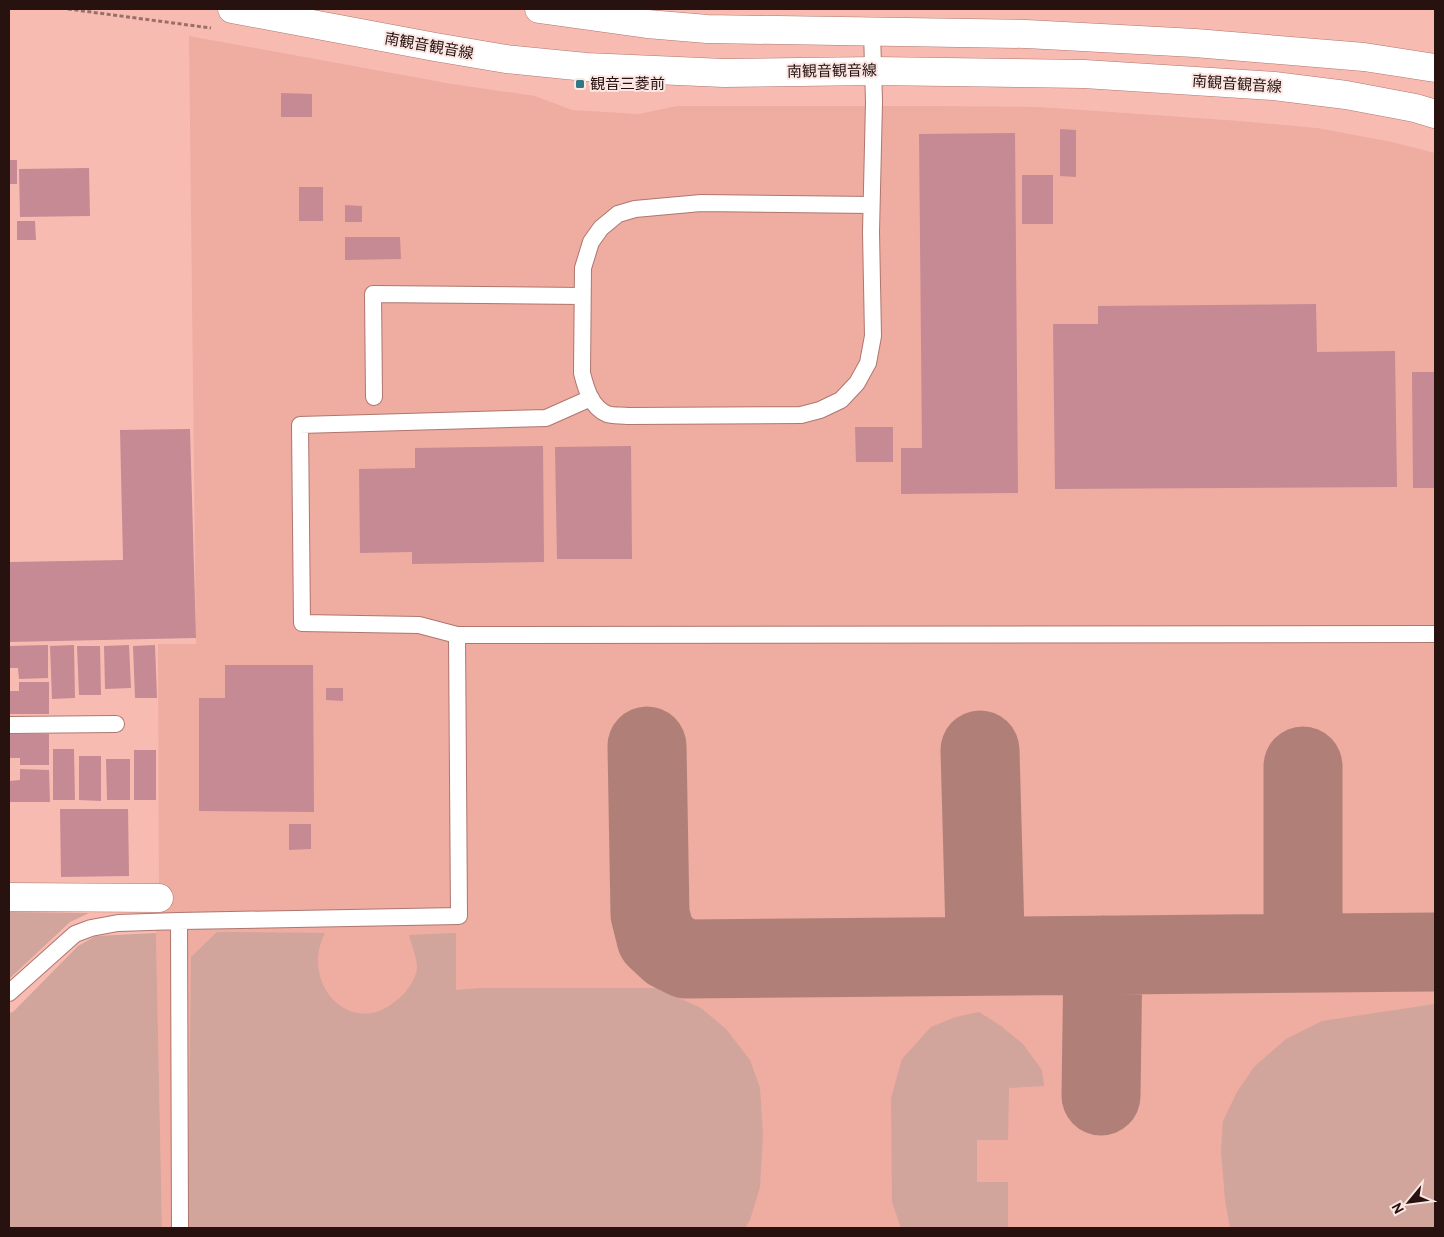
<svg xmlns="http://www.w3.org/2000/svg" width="1444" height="1237" font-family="Overpass,'Noto Sans JP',sans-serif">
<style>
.built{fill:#efaca1}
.green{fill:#d1a49c}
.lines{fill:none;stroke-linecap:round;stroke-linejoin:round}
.taxiway{stroke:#b08078;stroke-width:79}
.building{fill:#c58a93}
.lane-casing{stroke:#af766e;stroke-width:18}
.street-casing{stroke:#af766e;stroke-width:29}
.secondary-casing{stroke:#af766e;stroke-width:29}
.path{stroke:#9a6f68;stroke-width:3;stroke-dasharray:4 2.5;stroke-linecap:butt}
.lane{stroke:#fff;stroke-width:16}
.street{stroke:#fff;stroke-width:28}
.secondary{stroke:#fff;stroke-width:28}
.poi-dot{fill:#307883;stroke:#fbe8e5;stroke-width:2}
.labels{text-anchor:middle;stroke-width:4;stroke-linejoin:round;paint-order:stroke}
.street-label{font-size:15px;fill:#28120f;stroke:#fbe8e5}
.poi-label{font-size:15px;fill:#28120f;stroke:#fbe8e5;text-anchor:start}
</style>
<rect width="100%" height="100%" fill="#f8bbb1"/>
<path class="built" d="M 189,36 L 452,84 L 535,96 L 572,110 L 639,114 L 677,106 L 933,106 L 1039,107 L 1240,121 L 1317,128 L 1392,142 L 1435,153 L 1435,1228 L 162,1228 L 156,933 L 159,898 L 158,644 L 196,644 Z"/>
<path class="green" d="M 9,912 L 89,913 L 70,922 L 9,979 Z
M 217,932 L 325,933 C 299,982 350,1041 397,1000 C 406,993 415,981 417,969 C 418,961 411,943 409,935 L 456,933 L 456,990 L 481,988 L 657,988 L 701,1008 L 726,1029 L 750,1060 L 760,1088 L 763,1135 L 760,1187 L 750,1220 L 745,1228 L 188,1228 L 191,957 Z
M 156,933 L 162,1228 L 9,1228 L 9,1013 L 13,1012 L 78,946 L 96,936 Z
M 1435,1004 L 1435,1228 L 1230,1228 L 1225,1200 L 1221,1150 L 1223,1121 L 1237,1092 L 1254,1067 L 1286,1039 L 1322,1021 Z
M 979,1012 L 1001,1026 L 1023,1044 L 1042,1070 L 1044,1086 L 1009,1088 L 1008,1140 L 977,1140 L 977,1182 L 1008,1182 L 1008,1228 L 901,1228 L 892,1202 L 891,1098 L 902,1059 L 931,1027 L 956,1017 Z"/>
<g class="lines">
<path class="taxiway" d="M 647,746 L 650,914 L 656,938 L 670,951 L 686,959 L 1435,952
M 980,750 L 985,932 C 991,946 996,950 1010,956
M 1276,953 C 1290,947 1296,941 1303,928 L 1303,766
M 1101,1096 L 1103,955"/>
</g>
<path class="building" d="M 281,93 L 312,94 L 312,117 L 281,117 Z
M 1060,129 L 1076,130 L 1076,177 L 1060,176 Z
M 1015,133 L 1018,493 L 901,494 L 901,448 L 922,448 L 919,134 Z
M 9,160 L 17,160 L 17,184 L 9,184 Z
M 89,168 L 90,216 L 20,217 L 19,169 Z
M 1022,175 L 1053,175 L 1053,224 L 1022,224 Z
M 299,187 L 323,187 L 323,221 L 299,221 Z
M 345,205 L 362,206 L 362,222 L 345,222 Z
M 17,221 L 35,221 L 36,240 L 17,240 Z
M 345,237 L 400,237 L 401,259 L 345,260 Z
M 1316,304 L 1317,352 L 1395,351 L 1397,487 L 1055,489 L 1053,324 L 1098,324 L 1098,306 Z
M 1412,372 L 1435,372 L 1435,488 L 1413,488 Z
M 855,427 L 893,427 L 893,462 L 856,462 Z
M 190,429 L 196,638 L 9,642 L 9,562 L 123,560 L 120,430 Z
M 543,446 L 544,562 L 412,564 L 412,552 L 360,553 L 359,469 L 415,468 L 415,448 Z
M 631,446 L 632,559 L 557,559 L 555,447 Z
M 48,645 L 48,678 L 19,679 L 18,668 L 9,668 L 9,646 Z
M 74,645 L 75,698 L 52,699 L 50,646 Z
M 129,645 L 131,688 L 105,689 L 104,646 Z
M 155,645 L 157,698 L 135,698 L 133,646 Z
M 77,646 L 100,646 L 101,695 L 79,695 Z
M 225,665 L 313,665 L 314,812 L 199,811 L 199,698 L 225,698 Z
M 19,682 L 49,682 L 49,714 L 9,714 L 9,691 L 19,691 Z
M 326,688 L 343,688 L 343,701 L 326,700 Z
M 10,734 L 49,734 L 49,765 L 20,765 L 20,758 L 10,758 Z
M 53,749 L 74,749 L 75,800 L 53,800 Z
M 134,750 L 156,750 L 156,800 L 134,800 Z
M 79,756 L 101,756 L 101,801 L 79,800 Z
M 106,759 L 130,759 L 130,800 L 107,800 Z
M 20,769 L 49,770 L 50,802 L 9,802 L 9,781 L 20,780 Z
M 60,809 L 128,809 L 129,876 L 61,877 Z
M 289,824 L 311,824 L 311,849 L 289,850 Z"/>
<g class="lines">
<g class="lane-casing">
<path id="lane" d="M 871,205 L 701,203 L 635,209 L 618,214 L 601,228 L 591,242 L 583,268 L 582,373 C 586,389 591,407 607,414 C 613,416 621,415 628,416 L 801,415 L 820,410 L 841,400 L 857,383 L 868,363 L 873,336 L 871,232 L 874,102 L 872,31
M 374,397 L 373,294 L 582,296
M 457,635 L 419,625 L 302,623 L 300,425 L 546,418 L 591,398
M 9,725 L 116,724
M 9,993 L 75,934 L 91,928 L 118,923 L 179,921
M 180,1228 L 179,921 L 459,916 L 457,635 L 1435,634"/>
</g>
<g class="street-casing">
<path id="street" d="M 9,897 L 159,898"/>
</g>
<g class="secondary-casing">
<path id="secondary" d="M 232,9 L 435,47 L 506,59 L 586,67 L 724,73 L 874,71 L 1084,74 L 1274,86 L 1346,95 L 1415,108 L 1435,114
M 539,9 L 647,24 L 707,29 L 1026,34 L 1195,43 L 1364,57 L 1435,68"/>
</g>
<path class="path" d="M 68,9 L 211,28"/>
<use href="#lane" class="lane"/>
<use href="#street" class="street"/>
<use href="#secondary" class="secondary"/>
</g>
<rect class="poi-dot" x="575" y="79" width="10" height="10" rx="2.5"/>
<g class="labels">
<g class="street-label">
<text transform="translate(429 46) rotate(10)" y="5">南観音観音線</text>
<text transform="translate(832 71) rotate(-1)" y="5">南観音観音線</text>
<text transform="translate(1237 84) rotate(4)" y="5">南観音観音線</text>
</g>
<g class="poi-label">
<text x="590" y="89">観音三菱前</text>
</g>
</g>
<rect width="1444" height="1237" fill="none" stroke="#28120f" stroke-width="20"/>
<g transform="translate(1409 1202) rotate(241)" stroke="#fbe8e5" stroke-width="4" paint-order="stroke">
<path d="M0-4L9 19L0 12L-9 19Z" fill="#28120f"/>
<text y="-8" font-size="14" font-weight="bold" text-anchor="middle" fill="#28120f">N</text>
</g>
</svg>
